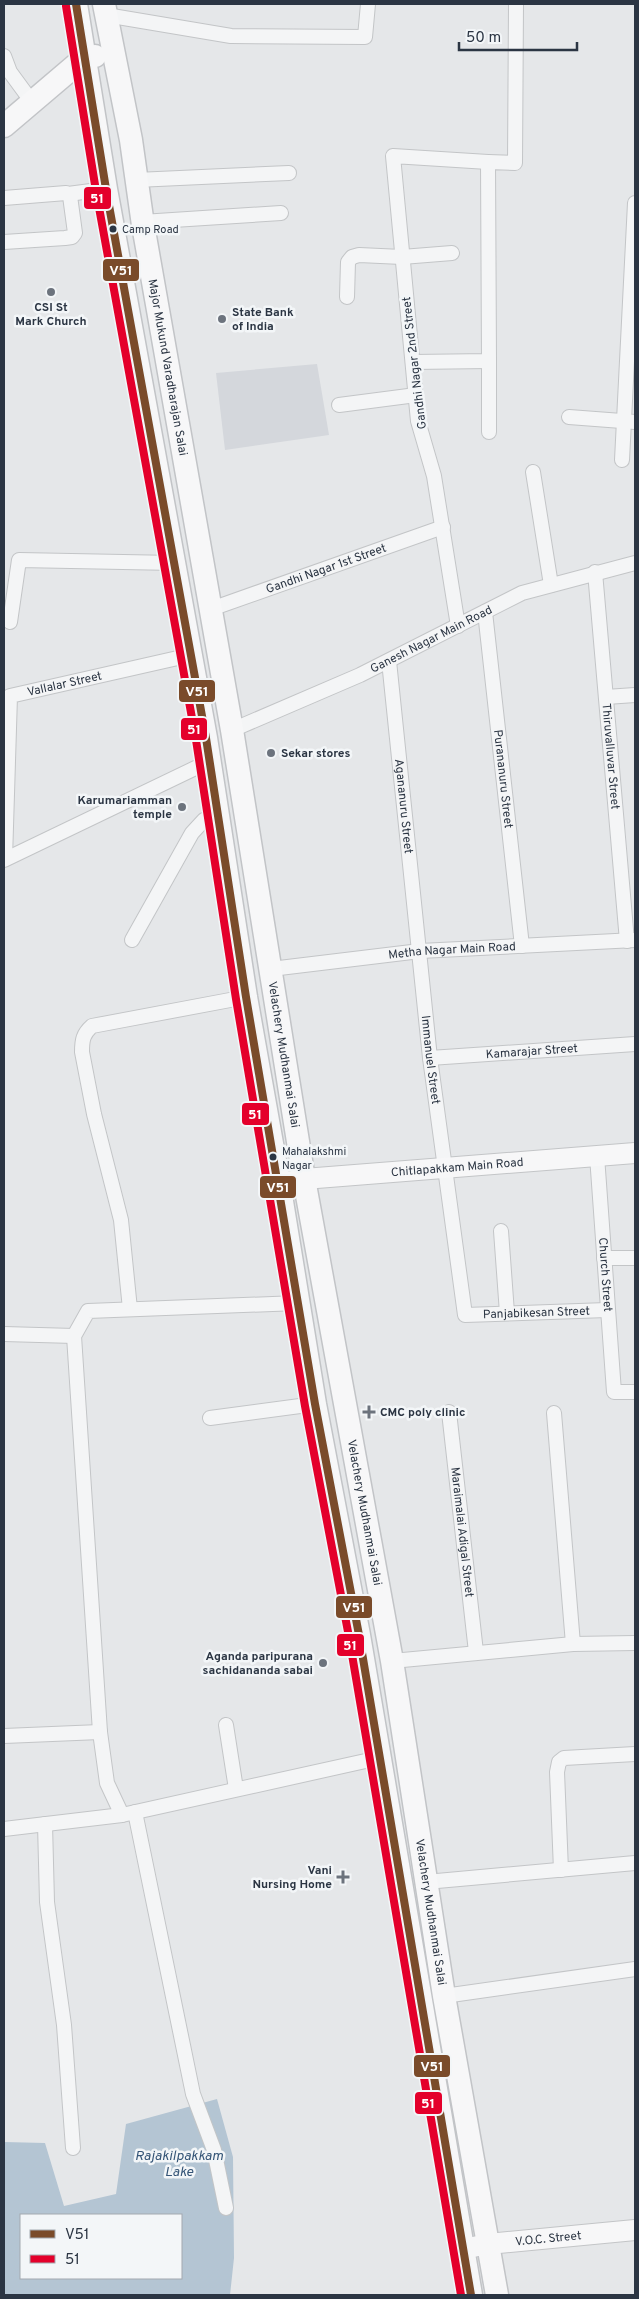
<svg xmlns="http://www.w3.org/2000/svg" width="639" height="2299" font-family="Overpass,sans-serif">
<style>
.built{fill:#d4d7dc}
.water{fill:#b4c5d3;fill-rule:evenodd}
.lines{fill:none;stroke-linecap:round;stroke-linejoin:round}
.street-casing{stroke:#c3c5c7;stroke-width:16}
.secondary-casing{stroke:#c3c5c7;stroke-width:22}
.primary-casing{stroke:#c2c4c7;stroke-width:25}
.street{stroke:#f4f5f6;stroke-width:14}
.secondary{stroke:#f7f7f8;stroke-width:20}
.primary{stroke:#f7f7f8;stroke-width:22}
.bus-1-casing{stroke:#f3f6f8;stroke-width:11}
.bus-2-casing{stroke:#f3f6f8;stroke-width:11}
.bus-1{stroke:#7a4b2a;stroke-width:8}
.bus-2{stroke:#e4002b;stroke-width:8}
.bus-dot{fill:#2b3543;stroke:#f3f6f8;stroke-width:2}
.poi-dot{fill:#6c737d;stroke:#f3f6f8;stroke-width:2}
.labels{text-anchor:middle;stroke-width:5;stroke-linejoin:round;paint-order:stroke}
.bus-label{font-size:11px;fill:#2b3543;stroke:#f3f6f8;text-anchor:start}
.poi-label{font-size:12px;font-weight:bold;fill:#2b3543;stroke:#f3f6f8;text-anchor:start}
.street-label{font-size:12px;fill:#2b3543;stroke:#f3f6f8}
.water-label{font-size:14px;font-style:italic;fill:#355577;stroke:#f3f6f8}
.line-badge{stroke:#f3f6f8;stroke-width:2}
.badge-label{font-size:14px;text-anchor:middle;font-weight:bold;fill:#fff}
</style>
<rect width="100%" height="100%" fill="#e5e7e9"/>
<path class="built" d="M 317,364 L 329,435 L 225,450 L 216,373 Z"/>
<path class="water" d="M 217,2099 L 233,2157 L 234,2258 L 230,2295 L 4,2295 L 4,2142 L 45,2143 L 64,2206 L 116,2194 L 126,2124 ZM 21,2215 L 181,2215 L 181,2278 L 21,2278 Z"/>
<g class="lines">
<g class="street-casing">
<g id="street">
<path d="M 106,15 L 231,36 L 365,37 L 368,4"/>
<path d="M 4,56 L 10,72 L 32,102"/>
<path d="M 136,180 L 289,173"/>
<path d="M 68,194 L 106,189"/>
<path d="M 4,198 L 66,193 L 70,196 L 75,233 L 72,237 L 65,238 L 4,242"/>
<path d="M 142,222 L 281,213"/>
<path d="M 347,297 L 348,262 L 352,257 L 359,255 L 402,257 L 452,253"/>
<path d="M 413,362 L 489,361 L 488,162 L 515,163 L 516,4"/>
<path d="M 339,405 L 416,395"/>
<path d="M 569,417 L 635,422"/>
<path d="M 489,432 L 489,361"/>
<path d="M 622,460 L 635,203"/>
<path d="M 533,472 L 551,585"/>
<path id="s1" d="M 595,572 L 627,941"/>
<path id="s2" d="M 211,609 L 443,527"/>
<path id="s3" d="M 485,612 L 522,946"/>
<path d="M 10,622 L 19,560 L 175,563"/>
<path d="M 458,626 L 434,476 L 418,421 L 393,156 L 488,162"/>
<path id="s4" d="M 389,661 L 430,1058 L 465,1315 L 607,1310"/>
<path d="M 606,697 L 635,695"/>
<path id="s5" d="M 232,730 L 360,675 L 522,593 L 635,563"/>
<path id="s6" d="M 5,859 L 10,696 L 191,655"/>
<path d="M 4,860 L 210,761"/>
<path d="M 132,940 L 192,833 L 204,820 L 218,813"/>
<path id="s7" d="M 271,969 L 420,951 L 635,940"/>
<path id="s8" d="M 430,1058 L 635,1044"/>
<path id="s9" d="M 597,1156 L 614,1392 L 635,1392"/>
<path d="M 501,1231 L 507,1313"/>
<path d="M 604,1258 L 635,1258"/>
<path d="M 130,1309 L 121,1220 L 94,1114 L 82,1052 C 82,1040 83,1034 92,1026 L 246,997"/>
<path d="M 4,1334 L 74,1336"/>
<path id="s10" d="M 449,1412 L 476,1652"/>
<path d="M 554,1413 L 573,1644"/>
<path d="M 210,1418 L 315,1404"/>
<path d="M 392,1661 L 573,1644 L 635,1643"/>
<path d="M 226,1725 L 236,1789"/>
<path d="M 4,1736 L 100,1732"/>
<path d="M 135,1812 L 193,2094 L 214,2150 L 226,2208"/>
<path d="M 122,1815 L 107,1783 L 100,1732 L 74,1336 L 88,1311 L 298,1303"/>
<path d="M 45,1824 L 47,1902 L 64,2025 L 73,2148"/>
<path d="M 4,1829 L 122,1815 L 379,1758"/>
<path d="M 561,1870 L 557,1772 L 559,1762 L 564,1758 L 635,1754"/>
<path d="M 426,1882 L 635,1863"/>
<path d="M 444,1996 L 635,1969"/>
</g>
</g>
<g class="secondary-casing">
<g id="secondary">
<path id="s11" d="M 279,1183 L 304,1179 L 635,1153"/>
<path id="s12" d="M 463,2249 L 488,2244 L 635,2230"/>
</g>
</g>
<g class="primary-casing">
<g id="primary">
<path d="M 76,4 L 106,189 L 206,738 L 246,997 L 279,1183 L 315,1404 L 359,1635 L 471,2295"/>
<path id="s13" d="M 104,4 L 131,140 L 143,225 L 232,730 L 304,1179 L 392,1661 L 444,1996 L 497,2295"/>
<path d="M 4,126 L 84,58 L 95,56"/>
</g>
</g>
<use href="#street" class="street"/>
<use href="#secondary" class="secondary"/>
<use href="#primary" class="primary"/>
<g class="bus-1-casing">
<path id="bus-1" d="M 76,4 L 106,189 L 206,738 L 246,997 L 315,1404 L 359,1635 L 471,2295"/>
</g>
<g class="bus-2-casing">
<path id="bus-2" d="M 66,6 L 96,191 L 196,740 L 236,999 L 305,1406 L 349,1637 L 461,2295"/>
</g>
<use href="#bus-1" class="bus-1"/>
<use href="#bus-2" class="bus-2"/>
</g>
<g class="bus-dot">
<circle cx="113" cy="229" r="4.5"/>
<circle cx="273" cy="1157" r="4.5"/>
</g>
<g class="poi-dot">
<circle cx="51" cy="292" r="5"/>
<circle cx="222" cy="319" r="5"/>
<circle cx="271" cy="753" r="5"/>
<circle cx="182" cy="807" r="5"/>
<path d="M366.5 1404.5h5v5h5v5h-5v5h-5v-5h-5v-5h5z"/>
<circle cx="323" cy="1663" r="5"/>
<path d="M340.5 1869.5h5v5h5v5h-5v5h-5v-5h-5v-5h5z"/>
</g>
<g class="labels">
<g class="bus-label">
<text x="122" y="233">Camp Road</text>
<text x="282" y="1155">Mahalakshmi<tspan x="282" dy="14">Nagar</tspan></text>
</g>
<g class="poi-label">
<text x="51" y="311" text-anchor="middle">CSI St<tspan x="51" dy="14">Mark Church</tspan></text>
<text x="232" y="316">State Bank<tspan x="232" dy="14">of India</tspan></text>
<text x="281" y="757">Sekar stores</text>
<text x="172" y="804" text-anchor="end">Karumariamman<tspan x="172" dy="14">temple</tspan></text>
<text x="380" y="1416">CMC poly clinic</text>
<text x="313" y="1660" text-anchor="end">Aganda paripurana<tspan x="313" dy="14">sachidananda sabai</tspan></text>
<text x="332" y="1874" text-anchor="end">Vani<tspan x="332" dy="14">Nursing Home</tspan></text>
</g>
<g class="street-label">
<text transform="translate(414 363) rotate(-97)" y="4">Gandhi Nagar 2nd Street</text>
<text dy="4" stroke="none"><textPath href="#s13" startOffset="369">Major Mukund Varadharajan Salai</textPath></text>
<text dy="4" stroke="none"><textPath href="#s2" startOffset="122">Gandhi Nagar 1st Street</textPath></text>
<text dy="4" stroke="none"><textPath href="#s5" startOffset="219">Ganesh Nagar Main Road</textPath></text>
<text dy="4" stroke="none"><textPath href="#s6" startOffset="219">Vallalar Street</textPath></text>
<text dy="4" stroke="none"><textPath href="#s1" startOffset="185">Thiruvalluvar Street</textPath></text>
<text dy="4" stroke="none"><textPath href="#s3" startOffset="168">Purananuru Street</textPath></text>
<text dy="4" stroke="none"><textPath href="#s4" startOffset="146">Agananuru Street</textPath></text>
<text dy="4" stroke="none"><textPath href="#s7" startOffset="182">Metha Nagar Main Road</textPath></text>
<text dy="4" stroke="none"><textPath href="#s8" startOffset="102">Kamarajar Street</textPath></text>
<text dy="4" stroke="none"><textPath href="#s13" startOffset="1066">Velachery Mudhanmai Salai</textPath></text>
<text dy="4" stroke="none"><textPath href="#s4" startOffset="401">Immanuel Street</textPath></text>
<text dy="4" stroke="none"><textPath href="#s11" startOffset="179">Chitlapakkam Main Road</textPath></text>
<text dy="4" stroke="none"><textPath href="#s9" startOffset="119">Church Street</textPath></text>
<text dy="4" stroke="none"><textPath href="#s4" startOffset="730">Panjabikesan Street</textPath></text>
<text dy="4" stroke="none"><textPath href="#s13" startOffset="1531">Velachery Mudhanmai Salai</textPath></text>
<text dy="4" stroke="none"><textPath href="#s10" startOffset="121">Maraimalai Adigal Street</textPath></text>
<text dy="4" stroke="none"><textPath href="#s13" startOffset="1936">Velachery Mudhanmai Salai</textPath></text>
<text dy="4" stroke="none"><textPath href="#s12" startOffset="86">V.O.C. Street</textPath></text>
</g>
<g class="water-label">
<text x="179" y="2160">Rajakilpakkam<tspan x="179" dy="16">Lake</tspan></text>
</g>
</g>
<g class="line-badge">
<rect x="83" y="186" width="29" height="24" rx="5" fill="#e4002b"/>
<rect x="102" y="258" width="38" height="24" rx="5" fill="#7a4b2a"/>
<rect x="178" y="679" width="38" height="24" rx="5" fill="#7a4b2a"/>
<rect x="180" y="717" width="28" height="24" rx="5" fill="#e4002b"/>
<rect x="241" y="1102" width="29" height="24" rx="5" fill="#e4002b"/>
<rect x="259" y="1175" width="38" height="24" rx="5" fill="#7a4b2a"/>
<rect x="335" y="1595" width="38" height="24" rx="5" fill="#7a4b2a"/>
<rect x="336" y="1633" width="29" height="24" rx="5" fill="#e4002b"/>
<rect x="413" y="2054" width="38" height="24" rx="5" fill="#7a4b2a"/>
<rect x="414" y="2091" width="29" height="24" rx="5" fill="#e4002b"/>
</g>
<g class="badge-label">
<text x="97" y="203">51</text>
<text x="121" y="275">V51</text>
<text x="197" y="696">V51</text>
<text x="194" y="734">51</text>
<text x="255" y="1119">51</text>
<text x="278" y="1192">V51</text>
<text x="354" y="1612">V51</text>
<text x="350" y="1650">51</text>
<text x="432" y="2071">V51</text>
<text x="428" y="2108">51</text>
</g>
<rect width="639" height="2299" fill="none" stroke="#2b3543" stroke-width="10"/>
<rect x="20" y="2214" width="162" height="65" fill="#f3f6f8" stroke="#a3a9b0"/>
<rect x="30" y="2230" width="25" height="8" fill="#7a4b2a" stroke="#a3a9b0"/>
<text x="65" y="2239" font-size="15" fill="#2b3543">V51</text>
<rect x="30" y="2255" width="25" height="8" fill="#e4002b" stroke="#a3a9b0"/>
<text x="65" y="2264" font-size="15" fill="#2b3543">51</text>
<path d="M459 42v8h118v-8" fill="none" stroke="#2b3543" stroke-width="2.5"/>
<text x="466" y="42" font-size="15" fill="#2b3543" stroke="#f3f6f8" stroke-width="4" paint-order="stroke">50 m</text>
</svg>
